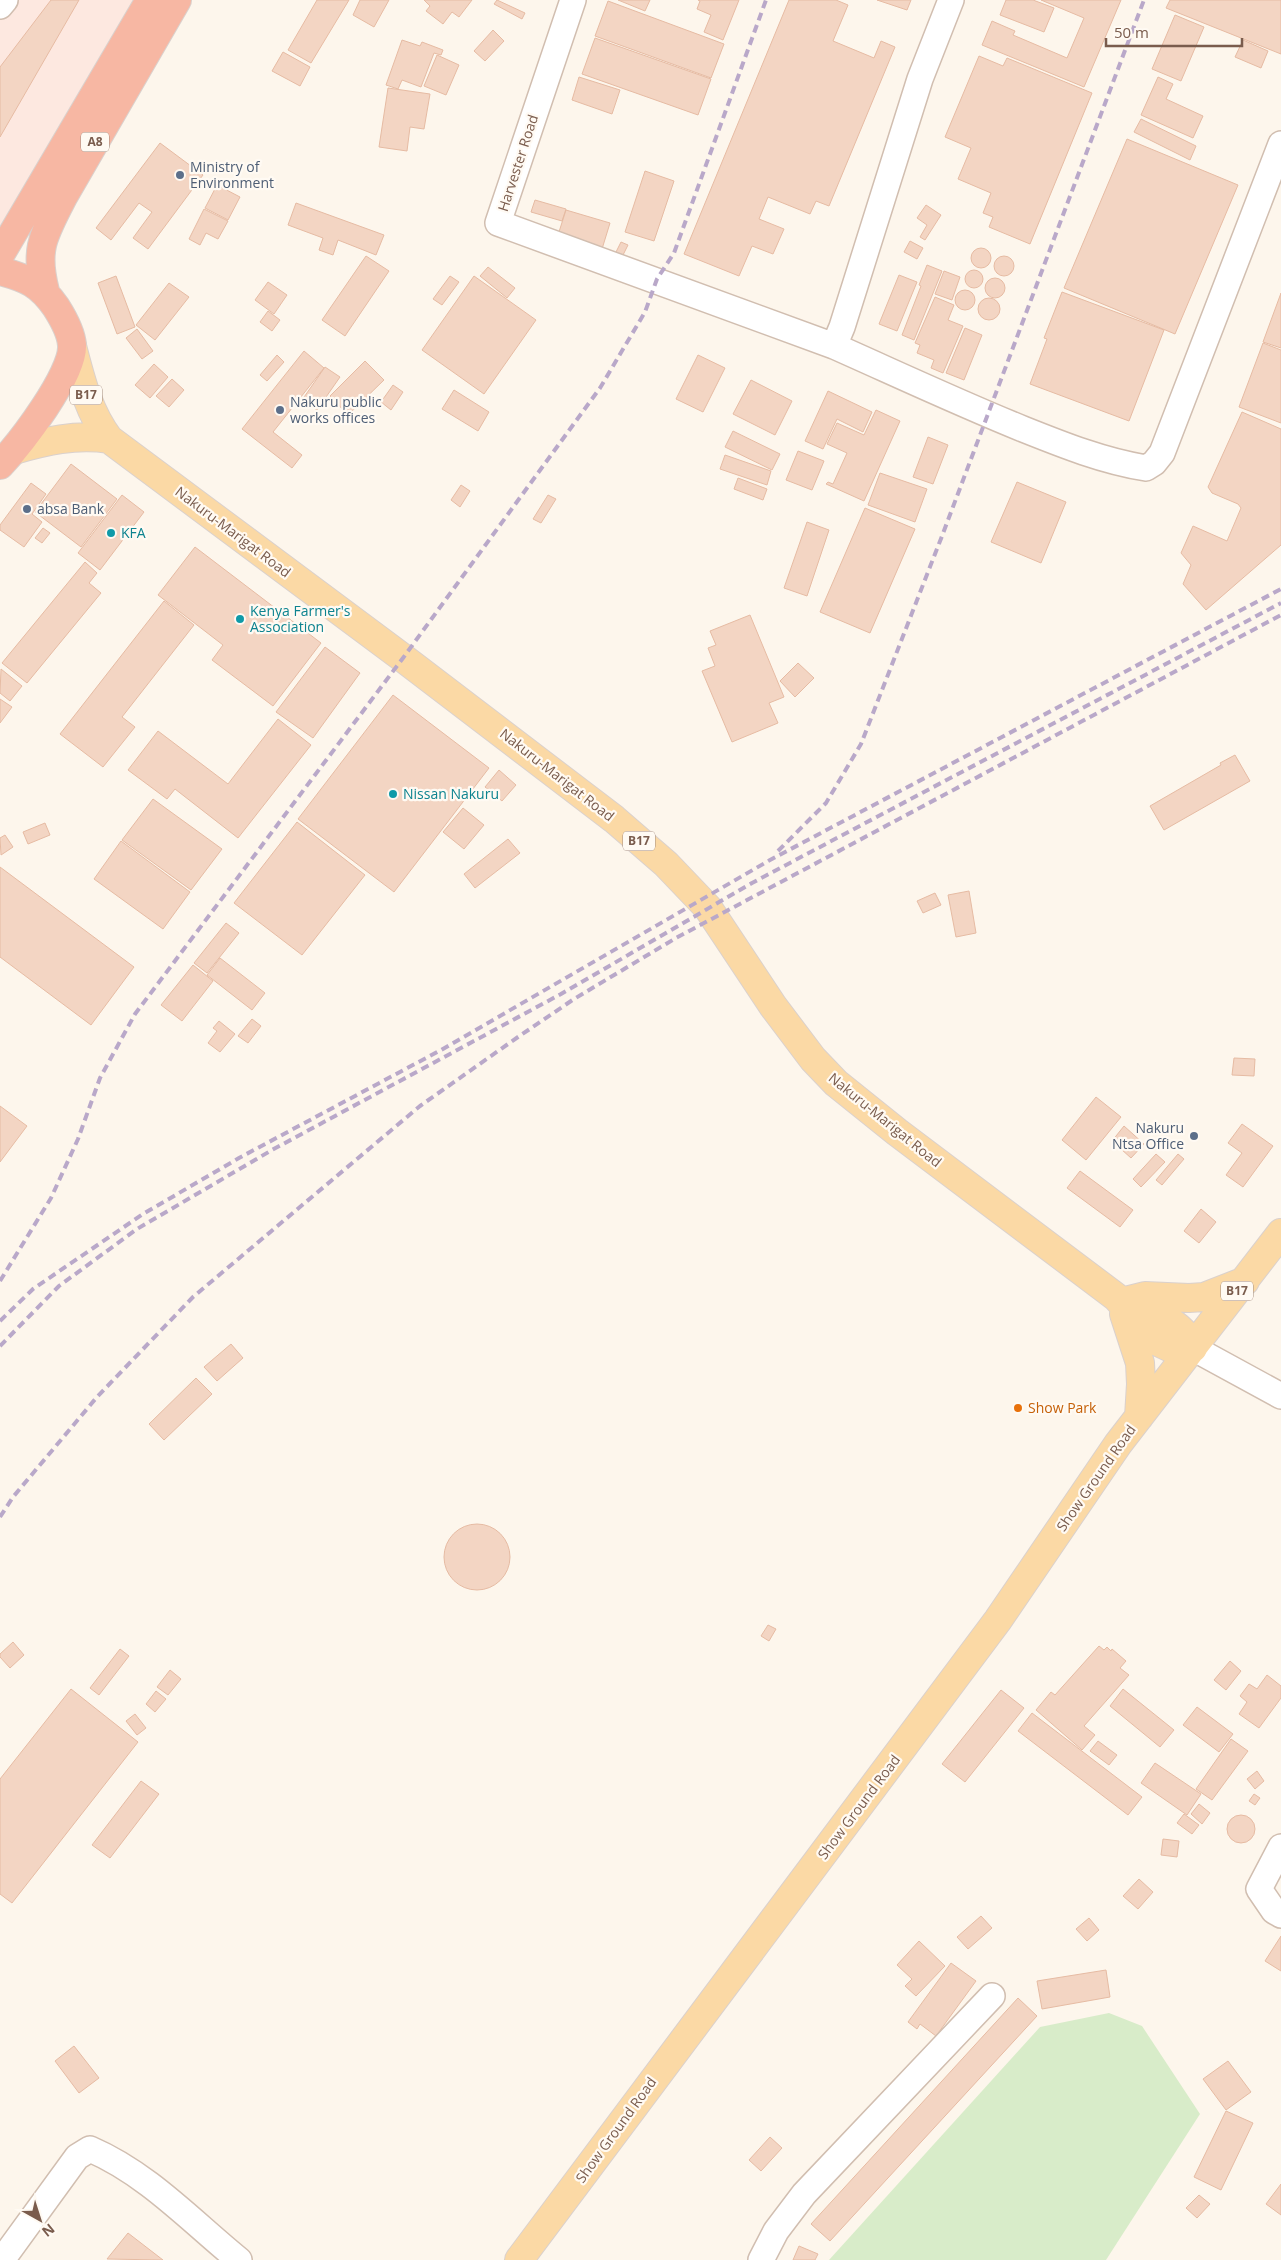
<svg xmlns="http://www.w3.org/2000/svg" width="1281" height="2260" font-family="'Open Sans',sans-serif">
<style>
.commercial{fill:#fde8e0}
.garden{fill:#d8ecc9}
.building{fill:#f3d5c3;stroke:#e6bba3}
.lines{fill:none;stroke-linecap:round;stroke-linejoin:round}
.minor-casing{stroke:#d1beb0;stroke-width:28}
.major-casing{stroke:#dad1cd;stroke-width:30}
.highway-casing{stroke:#dad1cd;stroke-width:30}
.minor{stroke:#fff;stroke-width:25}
.major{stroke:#fbd9a5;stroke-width:28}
.highway{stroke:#f7b7a3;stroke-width:28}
.rail{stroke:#b9a8c9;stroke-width:4;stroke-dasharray:8 5;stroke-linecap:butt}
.service-dot{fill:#5c6f8a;stroke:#fffaf3;stroke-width:2}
.culture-dot{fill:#0f9aa8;stroke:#fffaf3;stroke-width:2}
.food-dot{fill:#e8710a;stroke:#fffaf3;stroke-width:2}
.labels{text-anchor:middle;stroke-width:4.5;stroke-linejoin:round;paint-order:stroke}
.shield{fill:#fffaf3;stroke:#a28b7f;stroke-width:1}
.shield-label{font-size:12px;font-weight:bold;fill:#7a5c4d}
.street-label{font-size:14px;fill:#7a5c4d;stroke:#fffaf3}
.service-label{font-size:14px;fill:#4e5e75;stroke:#fffaf3;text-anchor:start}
.culture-label{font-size:14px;fill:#0d838f;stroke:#fffaf3;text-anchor:start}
.food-label{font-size:14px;fill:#c56008;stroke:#fffaf3;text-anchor:start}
</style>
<rect width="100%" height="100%" fill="#fdf6ec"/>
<path class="commercial" d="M 0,0 L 150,0 L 0,242 Z"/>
<path class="garden" d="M 1109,2013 L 1142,2026 L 1200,2114 L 1106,2260 L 829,2260 L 1040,2027 Z"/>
<path class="building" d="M 51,0 L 79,0 L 0,137 L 0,67 Z
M 317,0 L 349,0 L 311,63 L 288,50 Z
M 360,0 L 389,0 L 374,27 L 353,15 Z
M 424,0 L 472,0 L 459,17 L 452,12 L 443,24 L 426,11 L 430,6 Z
M 497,0 L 525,13 L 522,19 L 494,4 Z
M 618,0 L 650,0 L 645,11 Z
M 698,0 L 739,0 L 723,40 L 704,32 L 711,15 L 697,9 L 700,1 Z
M 789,0 L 836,0 L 848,5 L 833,41 L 874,58 L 881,41 L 895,47 L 829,206 L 816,201 L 810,214 L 768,197 L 759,219 L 784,229 L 773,254 L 752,246 L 739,276 L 684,254 Z
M 877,0 L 911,0 L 907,10 Z
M 1006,0 L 1033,0 L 1054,8 L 1044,32 L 1000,15 Z
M 1041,0 L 1121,0 L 1084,87 L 982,45 L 992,21 L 1015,31 L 1013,35 L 1067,58 L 1084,18 Z
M 1170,0 L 1281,0 L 1281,54 L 1166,8 Z
M 608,1 L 724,44 L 711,78 L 595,36 Z
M 1175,15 L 1204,27 L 1181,81 L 1152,69 Z
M 493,30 L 504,41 L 485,61 L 474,51 Z
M 595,38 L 711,79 L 698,115 L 582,74 Z
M 402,40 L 420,46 L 422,42 L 443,50 L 441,55 L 434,53 L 421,87 L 402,80 L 398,89 L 386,85 Z
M 1243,40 L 1268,51 L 1261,68 L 1235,57 Z
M 283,52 L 310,67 L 300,86 L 272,71 Z
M 437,55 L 459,65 L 446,95 L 424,86 Z
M 979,56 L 1003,66 L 1007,58 L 1092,93 L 1030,244 L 989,227 L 993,217 L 983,213 L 991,193 L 958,179 L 971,148 L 945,137 Z
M 579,77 L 620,90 L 612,114 L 572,100 Z
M 1158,77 L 1173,84 L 1166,99 L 1203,116 L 1193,138 L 1141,115 Z
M 388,88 L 430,94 L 424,129 L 410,127 L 407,151 L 379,147 Z
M 1141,119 L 1196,146 L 1190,160 L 1134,132 Z
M 1127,139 L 1238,185 L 1175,334 L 1064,288 Z
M 160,143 L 203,175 L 148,249 L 133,238 L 152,212 L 139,203 L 111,240 L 96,228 Z
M 645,171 L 674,181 L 654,241 L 625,232 Z
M 217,185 L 240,197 L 228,220 L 205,208 Z
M 535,200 L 566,209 L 562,221 L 531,212 Z
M 296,203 L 384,235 L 376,255 L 338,240 L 333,255 L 319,250 L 323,238 L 288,225 Z
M 926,205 L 941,215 L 925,240 L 920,237 L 927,225 L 917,218 Z
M 204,209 L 228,221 L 218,239 L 206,233 L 200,245 L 189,239 Z
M 566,210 L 610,223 L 602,249 L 558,235 Z
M 910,241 L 923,248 L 917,259 L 904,252 Z
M 621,242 L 628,245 L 621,259 L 614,256 Z
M971 258a10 10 0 1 1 20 0a10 10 0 1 1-20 0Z
M994 266a10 10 0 1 1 20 0a10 10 0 1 1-20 0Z
M 366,256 L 389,271 L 345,336 L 322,320 Z
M 927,265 L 942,271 L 914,340 L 902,335 L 921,286 L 919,285 Z
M 488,267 L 515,288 L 507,298 L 480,276 Z
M965 279a9 9 0 1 1 18 0a9 9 0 1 1-18 0Z
M 944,271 L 960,277 L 952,300 L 935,294 Z
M 899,275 L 917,282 L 897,331 L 879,324 Z
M 116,276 L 135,327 L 117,334 L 98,283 Z
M 450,276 L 459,282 L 442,305 L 433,299 Z
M 474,276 L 536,320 L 484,394 L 422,350 Z
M985 288a10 10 0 1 1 20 0a10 10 0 1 1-20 0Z
M 268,282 L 287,295 L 274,314 L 255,300 Z
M 169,283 L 189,297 L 155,340 L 136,325 Z
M955 300a10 10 0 1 1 20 0a10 10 0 1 1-20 0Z
M 1062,292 L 1164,330 L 1129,421 L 1030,384 L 1047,339 L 1044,338 Z
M 1281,293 L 1281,348 L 1263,342 Z
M 935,297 L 954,305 L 948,320 L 963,326 L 943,373 L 931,368 L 934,360 L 917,353 L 920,345 L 915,343 Z
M978 309a11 11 0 1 1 22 0a11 11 0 1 1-22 0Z
M 268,311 L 280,320 L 272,331 L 260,322 Z
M 965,328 L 982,335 L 964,380 L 946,373 Z
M 137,329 L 153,351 L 142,359 L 126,338 Z
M 1263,343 L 1281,350 L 1281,423 L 1239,407 Z
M 304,351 L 324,368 L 273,432 L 302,455 L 292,468 L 242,429 Z
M 277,355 L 284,362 L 267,381 L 260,375 Z
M 698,355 L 725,368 L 703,412 L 676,399 Z
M 365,361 L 384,380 L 348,415 L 330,396 Z
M 154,364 L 168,377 L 150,398 L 135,385 Z
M 325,367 L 340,377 L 317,410 L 302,400 Z
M 172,379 L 184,390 L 169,407 L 156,396 Z
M 751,380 L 792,401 L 775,435 L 733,414 Z
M 393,385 L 403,392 L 391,410 L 381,402 Z
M 454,390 L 489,412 L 478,431 L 442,409 Z
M 828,391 L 872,412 L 863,432 L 837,419 L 823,449 L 805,441 Z
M 876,410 L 900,421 L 864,501 L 826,484 L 828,482 L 833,484 L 847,453 L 827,444 L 837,423 L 864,435 Z
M 1242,412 L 1281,429 L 1281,545 L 1206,610 L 1183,584 L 1191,565 L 1181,553 L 1193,526 L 1227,541 L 1241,508 L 1238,504 L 1212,493 L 1208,487 Z
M 733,431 L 780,454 L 772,470 L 725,447 Z
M 928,437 L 948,445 L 933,484 L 913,477 Z
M 798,451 L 824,461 L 812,490 L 786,480 Z
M 725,455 L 771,471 L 767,485 L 720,469 Z
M 71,464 L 117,499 L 81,547 L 35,512 Z
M 880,473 L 927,489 L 915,522 L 868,505 Z
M 738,478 L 767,489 L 763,500 L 734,489 Z
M 1017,482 L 1066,502 L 1041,563 L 991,542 Z
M 31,483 L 46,494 L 32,514 L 42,522 L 24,547 L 0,530 L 0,525 Z
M 461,485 L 470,491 L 460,507 L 451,500 Z
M 122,495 L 144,512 L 100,570 L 78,553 Z
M 548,495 L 556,499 L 541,523 L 533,519 Z
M 865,508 L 915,529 L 870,633 L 820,612 Z
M 807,522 L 829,530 L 807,596 L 784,588 Z
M 43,528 L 50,533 L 42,543 L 35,538 Z
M 195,547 L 321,643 L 273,706 L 212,660 L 223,645 L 158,595 Z
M 85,562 L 97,573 L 89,583 L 101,593 L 27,683 L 2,663 Z
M 164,601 L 194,625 L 122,717 L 135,727 L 103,767 L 60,734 Z
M 750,615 L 784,697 L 769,703 L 778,723 L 732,742 L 702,671 L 715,666 L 708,648 L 716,645 L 710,631 Z
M 325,647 L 360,673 L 313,738 L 276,712 Z
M 798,663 L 814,678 L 795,697 L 780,681 Z
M 1,669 L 22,686 L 10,701 L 0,693 Z
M 393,695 L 489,768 L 394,892 L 298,819 Z
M 0,699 L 12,707 L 0,723 Z
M 278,719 L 311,745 L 238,838 L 175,789 L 167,799 L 128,770 L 158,731 L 228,784 Z
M 1235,755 L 1250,781 L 1164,830 L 1150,806 L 1221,765 L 1220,763 Z
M 499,770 L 516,785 L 502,801 L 485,787 Z
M 153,799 L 222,849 L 191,890 L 122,840 Z
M 463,808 L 484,825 L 464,849 L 443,832 Z
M 297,822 L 365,875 L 302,955 L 234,903 Z
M 45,823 L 50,835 L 28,844 L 23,832 Z
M 5,835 L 13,847 L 1,855 L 0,838 Z
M 508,839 L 520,853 L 475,888 L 464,874 Z
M 121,841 L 190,892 L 163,929 L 94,879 Z
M 0,867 L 134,967 L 91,1025 L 0,957 Z
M 969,891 L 976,933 L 956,937 L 948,895 Z
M 935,893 L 941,905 L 923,913 L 917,901 Z
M 226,923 L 239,933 L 207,973 L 194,963 Z
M 220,958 L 265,993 L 252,1010 L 207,975 Z
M 193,965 L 213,981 L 182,1021 L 161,1005 Z
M 252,1019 L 261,1026 L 248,1043 L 238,1036 Z
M 219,1021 L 235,1034 L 220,1052 L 208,1043 L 217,1031 L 213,1028 Z
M 1234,1058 L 1255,1059 L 1254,1076 L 1232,1075 Z
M 1096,1097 L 1121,1117 L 1086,1160 L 1062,1140 Z
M 0,1106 L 27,1126 L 0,1162 Z
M 1242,1124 L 1273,1146 L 1243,1187 L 1226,1175 L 1242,1153 L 1228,1143 Z
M 1124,1126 L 1144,1144 L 1131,1158 L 1112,1141 Z
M 1156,1154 L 1165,1162 L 1141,1187 L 1133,1179 Z
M 1178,1154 L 1184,1159 L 1162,1185 L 1156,1180 Z
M 1080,1171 L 1133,1210 L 1120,1227 L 1067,1188 Z
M 1201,1209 L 1216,1222 L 1199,1243 L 1184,1231 Z
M 231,1344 L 243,1358 L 217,1381 L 204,1367 Z
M 196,1378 L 212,1394 L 164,1440 L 149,1424 Z
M444 1557a33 33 0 1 1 66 0a33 33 0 1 1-66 0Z
M 768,1625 L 776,1629 L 769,1641 L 761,1636 Z
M 13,1642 L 24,1655 L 10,1668 L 0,1657 L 0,1654 Z
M 1099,1646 L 1104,1650 L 1107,1647 L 1111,1651 L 1112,1649 L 1126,1661 L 1120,1668 L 1129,1675 L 1084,1726 L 1095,1735 L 1082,1750 L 1036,1710 L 1051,1692 L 1055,1695 Z
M 120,1649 L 129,1656 L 99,1695 L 90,1688 Z
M 1230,1661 L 1241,1671 L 1226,1690 L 1214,1680 Z
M 170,1670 L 181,1679 L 168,1695 L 157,1687 Z
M 1267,1675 L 1281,1686 L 1281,1698 L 1259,1728 L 1239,1714 L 1247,1702 L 1240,1696 L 1249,1684 L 1257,1689 Z
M 71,1689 L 138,1742 L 12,1903 L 0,1894 L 0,1779 Z
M 1123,1689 L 1174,1730 L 1160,1747 L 1110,1706 Z
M 1001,1690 L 1024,1708 L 965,1782 L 942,1764 Z
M 156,1691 L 166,1699 L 155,1712 L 146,1704 Z
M 1197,1707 L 1233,1734 L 1219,1752 L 1183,1725 Z
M 1032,1713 L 1142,1797 L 1128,1815 L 1018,1731 Z
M 135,1714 L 146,1728 L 137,1735 L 126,1721 Z
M 1231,1739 L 1248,1751 L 1212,1800 L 1196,1789 Z
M 1098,1741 L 1117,1755 L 1109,1765 L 1090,1751 Z
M 1155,1763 L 1201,1794 L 1187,1815 L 1141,1783 Z
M 1257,1771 L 1264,1781 L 1255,1789 L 1247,1779 Z
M 141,1781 L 159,1794 L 110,1858 L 92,1845 Z
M 1254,1794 L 1260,1798 L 1255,1805 L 1249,1801 Z
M 1199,1804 L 1210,1813 L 1202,1824 L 1191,1814 Z
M 1184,1814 L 1199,1825 L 1192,1834 L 1177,1823 Z
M1227 1829a14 14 0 1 1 28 0a14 14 0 1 1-28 0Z
M 1163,1839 L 1179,1841 L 1177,1857 L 1161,1855 Z
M 1139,1879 L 1153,1892 L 1138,1909 L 1123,1896 Z
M 981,1916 L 992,1928 L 968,1949 L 957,1937 Z
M 1089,1918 L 1099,1930 L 1087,1941 L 1076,1929 Z
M 1281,1936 L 1281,1971 L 1265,1961 Z
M 919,1941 L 945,1966 L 916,1996 L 905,1986 L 912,1979 L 897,1965 Z
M 951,1963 L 976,1981 L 936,2036 L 920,2024 L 917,2029 L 908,2022 Z
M 1106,1970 L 1110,1997 L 1042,2009 L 1037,1981 Z
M 1018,1998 L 1037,2016 L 830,2241 L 811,2224 Z
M 74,2046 L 99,2078 L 79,2093 L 55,2061 Z
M 1228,2061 L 1251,2092 L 1226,2110 L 1203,2079 Z
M 1226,2111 L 1253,2123 L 1221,2190 L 1194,2177 Z
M 770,2137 L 782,2148 L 761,2171 L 749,2160 Z
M 1281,2184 L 1281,2215 L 1266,2204 Z
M 1199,2195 L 1210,2204 L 1197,2218 L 1186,2208 Z
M 128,2233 L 163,2260 L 162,2260 L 107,2259 Z
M 799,2246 L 818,2254 L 815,2260 L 793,2260 Z"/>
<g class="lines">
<g class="minor-casing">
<path id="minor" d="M 573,0 L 498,223 L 834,346
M 951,0 L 920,79 L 842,327 L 834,346 C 897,374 959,403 1023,429 C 1063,445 1103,461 1146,468 L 1154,463 L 1162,453 L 1281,144
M 0,6 L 5,0
M 1193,1348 L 1281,1396
M 1281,1847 L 1259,1889 L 1274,1911 L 1281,1915
M 2,2260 L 77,2157 L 90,2149 C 148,2174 191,2221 239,2260
M 761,2260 L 776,2231 L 804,2194 L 992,1996"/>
</g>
<g class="major-casing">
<path id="major" d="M 72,346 C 81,380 88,411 109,439 L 403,658 L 614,819 L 666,864 L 708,908 L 773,1006 L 813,1059 L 836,1083 L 897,1132 L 1116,1297 L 1156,1341 L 1175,1350 L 1193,1348
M 14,450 C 46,441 75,434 109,439
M 1125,1301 L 1145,1296 L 1189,1298 L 1204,1297 L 1245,1281
M 1125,1301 C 1151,1312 1182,1320 1193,1348
M 1124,1314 L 1140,1363 L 1141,1384 L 1139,1417
M 519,2260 L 998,1620 L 1118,1444 L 1281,1233"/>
</g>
<g class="highway-casing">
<path id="highway" d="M 0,255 L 150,0
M 0,271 C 27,278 40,284 56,307 C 63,318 71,332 72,345 C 74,374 20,444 0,465
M 45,291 C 34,248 44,235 63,197 L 177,0"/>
</g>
<use href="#minor" class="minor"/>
<use href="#major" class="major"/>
<use href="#highway" class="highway"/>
<path class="rail" d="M 778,851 L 826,803 L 861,744 L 942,536 L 1144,0
M 0,1281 L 51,1198 L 78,1139 L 100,1078 L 135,1014 L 403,658 L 600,388 L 645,312 L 657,279 L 674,253 L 766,0
M 0,1321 L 33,1289 L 143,1214 L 239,1158 L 441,1050 L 770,860 L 1281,589
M 0,1346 L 59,1286 L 137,1229 L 272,1150 L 561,994 L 752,883 L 1281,603
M 0,1517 L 13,1497 L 97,1397 L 193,1297 L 420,1106 L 518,1037 L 574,999 L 676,938 L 1281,615"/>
</g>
<g class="service-dot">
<circle cx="180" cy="175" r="5"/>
<circle cx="280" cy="410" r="5"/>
<circle cx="27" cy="509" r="5"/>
<circle cx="1194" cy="1136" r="5"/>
</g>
<g class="culture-dot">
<circle cx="111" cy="533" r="5"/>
<circle cx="240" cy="619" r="5"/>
<circle cx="393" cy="794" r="5"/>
</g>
<circle class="food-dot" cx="1018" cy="1408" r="5"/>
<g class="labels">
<g class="shield">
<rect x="81" y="132.5" width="28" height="19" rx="4"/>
<rect x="70" y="385.5" width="32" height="19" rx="4"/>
<rect x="623" y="831.5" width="32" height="19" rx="4"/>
<rect x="1221" y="1281.5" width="32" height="19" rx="4"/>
</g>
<g class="shield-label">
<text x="95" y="146">A8</text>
<text x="86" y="399">B17</text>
<text x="639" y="845">B17</text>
<text x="1237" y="1295">B17</text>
</g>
<g class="street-label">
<text transform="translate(518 163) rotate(-72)" y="5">Harvester Road</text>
<text transform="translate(233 532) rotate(37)" y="5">Nakuru-Marigat Road</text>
<text transform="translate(557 775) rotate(38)" y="5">Nakuru-Marigat Road</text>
<text transform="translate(885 1120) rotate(39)" y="5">Nakuru-Marigat Road</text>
<text transform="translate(1096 1478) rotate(-55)" y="5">Show Ground Road</text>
<text transform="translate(859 1807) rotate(-53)" y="5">Show Ground Road</text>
<text transform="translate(616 2130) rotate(-54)" y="5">Show Ground Road</text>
</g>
<g class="service-label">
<text x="190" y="172">Ministry of<tspan x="190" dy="16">Environment</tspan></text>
<text x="290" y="407">Nakuru public<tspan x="290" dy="16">works offices</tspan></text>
<text x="37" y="514">absa Bank</text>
<text x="1184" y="1133" text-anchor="end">Nakuru<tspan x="1184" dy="16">Ntsa Office</tspan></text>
</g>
<g class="culture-label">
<text x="121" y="538">KFA</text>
<text x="250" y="616">Kenya Farmer's<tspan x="250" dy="16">Association</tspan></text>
<text x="403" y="799">Nissan Nakuru</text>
</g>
<g class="food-label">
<text x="1028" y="1413">Show Park</text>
</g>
</g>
<g transform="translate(40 2220) rotate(141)" stroke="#fffaf3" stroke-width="4" paint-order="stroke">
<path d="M0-4L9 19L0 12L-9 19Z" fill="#7a5c4d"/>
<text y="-8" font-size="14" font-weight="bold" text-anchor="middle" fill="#7a5c4d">N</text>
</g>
<path d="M1106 38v8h136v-8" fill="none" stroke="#7a5c4d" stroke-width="2.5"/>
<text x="1114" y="38" font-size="15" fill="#7a5c4d" stroke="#fffaf3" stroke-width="4" paint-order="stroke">50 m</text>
</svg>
